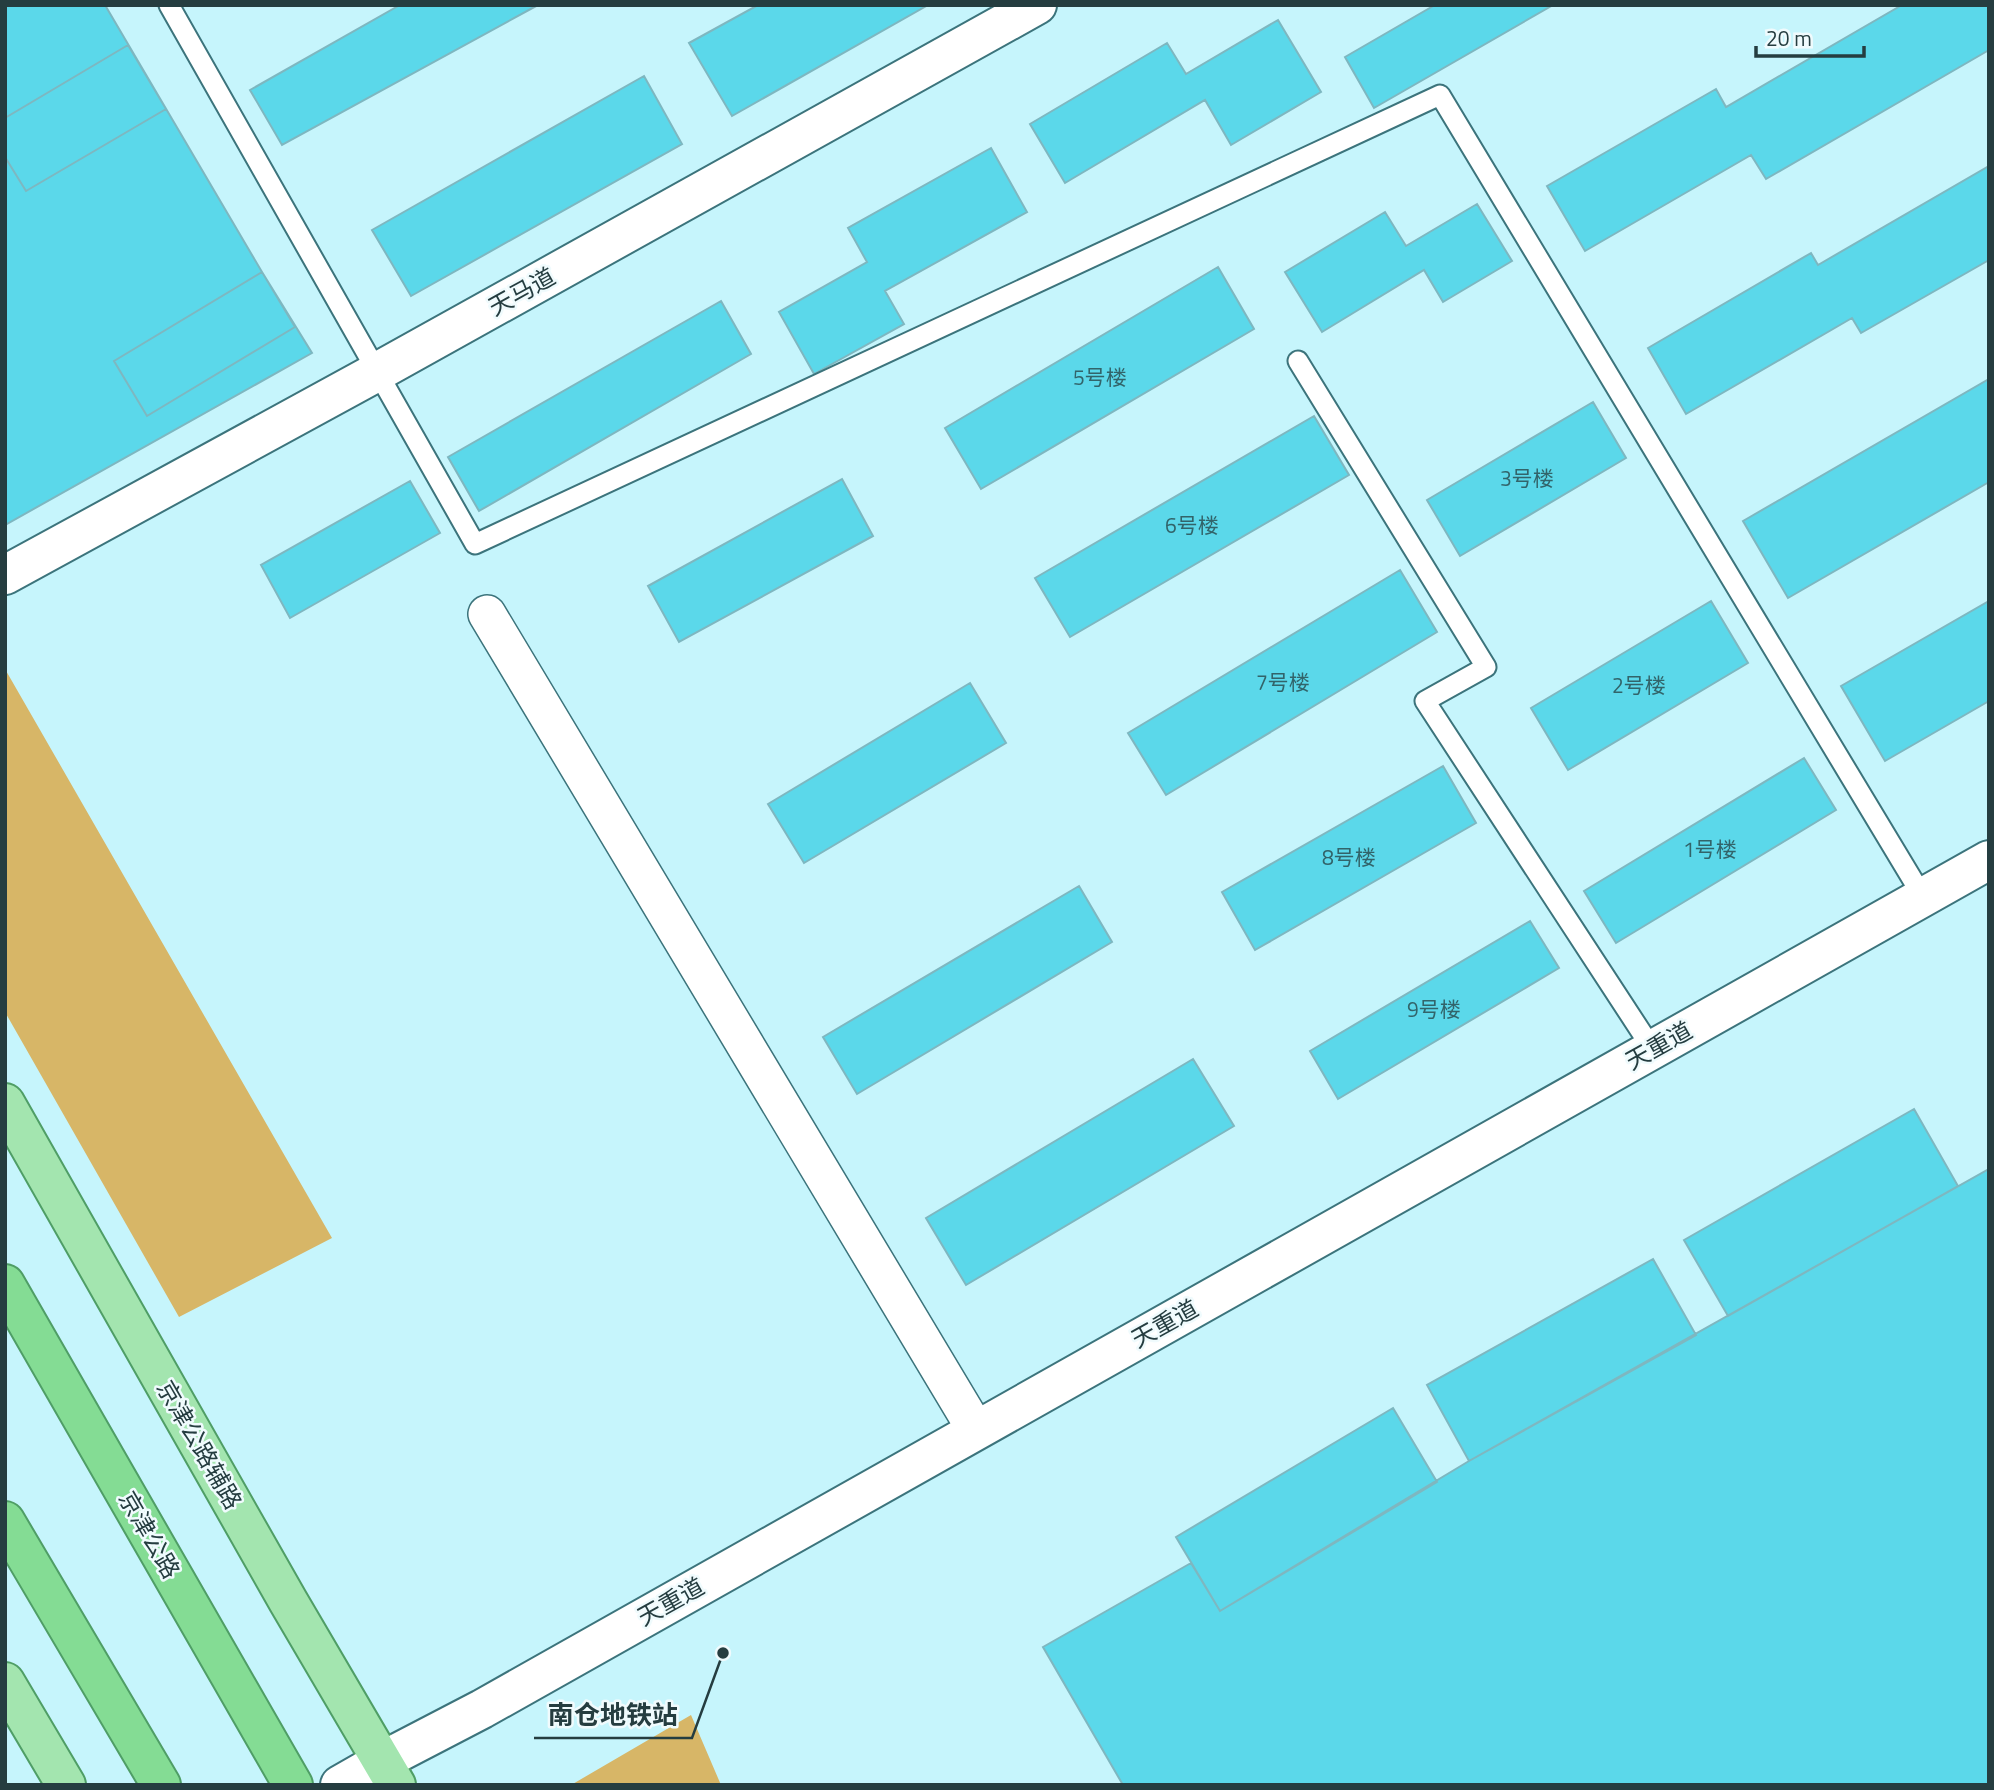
<svg xmlns="http://www.w3.org/2000/svg" width="1994" height="1790" font-family="'Titillium Web','Noto Sans SC',sans-serif">
<style>
.green{fill:#d7b667}
.building{fill:#5bd8ea;stroke:#7eb7c0;stroke-width:2}
.lines{fill:none;stroke-linecap:round;stroke-linejoin:round}
.service-casing{stroke:#3c747c;stroke-width:23}
.minor-casing{stroke:#3c747c;stroke-width:40}
.tertiary-casing{stroke:#3c747c;stroke-width:42}
.primary-casing{stroke:#4f9e66;stroke-width:42}
.trunk-casing{stroke:#4f9e66;stroke-width:42}
.service{stroke:#fff;stroke-width:19}
.minor{stroke:#fff;stroke-width:37}
.tertiary{stroke:#fff;stroke-width:38}
.primary{stroke:#a3e5af;stroke-width:38}
.trunk{stroke:#84dc94;stroke-width:38}
.labels{text-anchor:middle;stroke-width:5;stroke-linejoin:round;paint-order:stroke}
.number-label{font-size:21px;fill:#32646a}
.street-label{font-size:24px;fill:#253d40;stroke:#f0fbfd}
.leader{fill:none;stroke:#253d40;stroke-width:2.5}
.callout-dot{fill:#253d40;stroke:#f0fbfd;stroke-width:2.5}
.callout-label{font-size:26px;text-anchor:middle;font-weight:bold;fill:#253d40;stroke:#f0fbfd;stroke-width:5;stroke-linejoin:round;paint-order:stroke}
</style>
<rect width="100%" height="100%" fill="#c6f5fc"/>
<path class="green" d="M 5,669 L 332,1238 L 179,1317 L 5,1012 Z
M 691,1715 L 721,1785 L 571,1785 Z"/>
<path class="building" d="M 5,5 L 105,5 L 262,272 L 312,353 L 5,525 Z
M 400,5 L 538,5 L 282,145 L 250,90 Z
M 758,5 L 928,5 L 732,116 L 689,43 Z
M 1435,5 L 1553,5 L 1374,108 L 1345,57 Z
M 1902,5 L 1989,5 L 1989,50 L 1766,179 L 1751,155 L 1585,251 L 1547,186 L 1716,89 L 1726,107 Z
M 1278,20 L 1321,92 L 1231,145 L 1205,100 L 1065,183 L 1030,124 L 1167,43 L 1186,74 Z
M 128,45 L 166,109 L 26,191 L 5,157 L 5,118 Z
M 644,76 L 682,144 L 411,296 L 372,230 Z
M 991,148 L 1027,212 L 885,291 L 904,324 L 814,374 L 779,312 L 867,262 L 848,228 Z
M 1989,166 L 1989,260 L 1861,333 L 1852,318 L 1686,414 L 1648,348 L 1811,253 L 1818,265 Z
M 1477,204 L 1512,261 L 1443,302 L 1424,270 L 1322,332 L 1285,272 L 1385,212 L 1406,246 Z
M 1218,267 L 1254,329 L 981,489 L 945,428 Z
M 262,272 L 295,327 L 147,416 L 114,361 Z
M 721,301 L 751,354 L 479,511 L 448,457 Z
M 1989,379 L 1989,482 L 1788,598 L 1743,521 Z
M 1593,402 L 1626,458 L 1460,556 L 1427,500 Z
M 1314,416 L 1349,475 L 1070,637 L 1035,578 Z
M 842,479 L 873,536 L 679,642 L 648,586 Z
M 410,481 L 440,533 L 290,618 L 261,565 Z
M 1400,570 L 1437,632 L 1166,795 L 1128,733 Z
M 1711,601 L 1748,663 L 1568,770 L 1531,708 Z
M 1989,601 L 1989,701 L 1885,761 L 1841,686 Z
M 970,683 L 1006,743 L 804,863 L 768,804 Z
M 1804,758 L 1836,810 L 1616,943 L 1584,891 Z
M 1443,766 L 1476,823 L 1255,950 L 1222,892 Z
M 1079,886 L 1112,942 L 857,1094 L 823,1037 Z
M 1530,921 L 1559,968 L 1338,1099 L 1310,1051 Z
M 1193,1059 L 1234,1126 L 966,1285 L 926,1218 Z
M 1914,1109 L 1958,1186 L 1728,1316 L 1684,1240 Z
M 1989,1169 L 1989,1785 L 1123,1785 L 1043,1647 L 1191,1563 L 1220,1611 L 1469,1461 Z
M 1653,1259 L 1696,1335 L 1469,1461 L 1427,1385 Z
M 1393,1408 L 1437,1482 L 1220,1611 L 1176,1537 Z"/>
<g class="lines">
<g class="service-casing">
<path id="service" d="M 169,5 L 475,544 L 1440,95 L 1923,897
M 1298,361 L 1486,667 L 1425,701 L 1653,1050"/>
</g>
<g class="minor-casing">
<path id="minor" d="M 487,614 L 976,1430"/>
</g>
<g class="tertiary-casing">
<path id="tertiary" d="M 5,575 L 377,372 L 1037,5
M 340,1785 L 382,1761 L 482,1709 L 1989,860"/>
</g>
<g class="primary-casing">
<path id="primary" d="M 5,1103 L 288,1601 L 396,1785
M 5,1682 L 66,1785"/>
</g>
<g class="trunk-casing">
<path id="trunk" d="M 5,1284 L 293,1785
M 5,1521 L 161,1785"/>
</g>
<use href="#service" class="service"/>
<use href="#minor" class="minor"/>
<use href="#tertiary" class="tertiary"/>
<use href="#primary" class="primary"/>
<use href="#trunk" class="trunk"/>
</g>
<g class="labels">
<g class="number-label">
<text x="1100" y="385">5号楼</text>
<text x="1527" y="486">3号楼</text>
<text x="1192" y="533">6号楼</text>
<text x="1283" y="690">7号楼</text>
<text x="1639" y="693">2号楼</text>
<text x="1710" y="857">1号楼</text>
<text x="1349" y="865">8号楼</text>
<text x="1434" y="1017">9号楼</text>
</g>
<g class="street-label">
<text transform="translate(522 292) rotate(-29)" y="8">天马道</text>
<text transform="translate(1659 1046) rotate(-29)" y="8">天重道</text>
<text transform="translate(1165 1324) rotate(-29)" y="8">天重道</text>
<text transform="translate(199 1445) rotate(60)" y="8">京津公路辅路</text>
<text transform="translate(149 1535) rotate(60)" y="8">京津公路</text>
<text transform="translate(671 1602) rotate(-29)" y="8">天重道</text>
</g>
</g>
<path class="leader" d="M723 1653L692 1738H534"/>
<circle class="callout-dot" cx="723" cy="1653" r="7"/>
<g class="callout-label">
<text x="613" y="1724">南仓地铁站</text>
</g>
<rect width="1994" height="1790" fill="none" stroke="#253d40" stroke-width="14"/>
<path d="M1756 46v10h108v-10" fill="none" stroke="#253d40" stroke-width="3.5"/>
<text x="1766" y="46" font-size="21" fill="#253d40" stroke="#f0fbfd" stroke-width="5" paint-order="stroke">20 m</text>
</svg>
